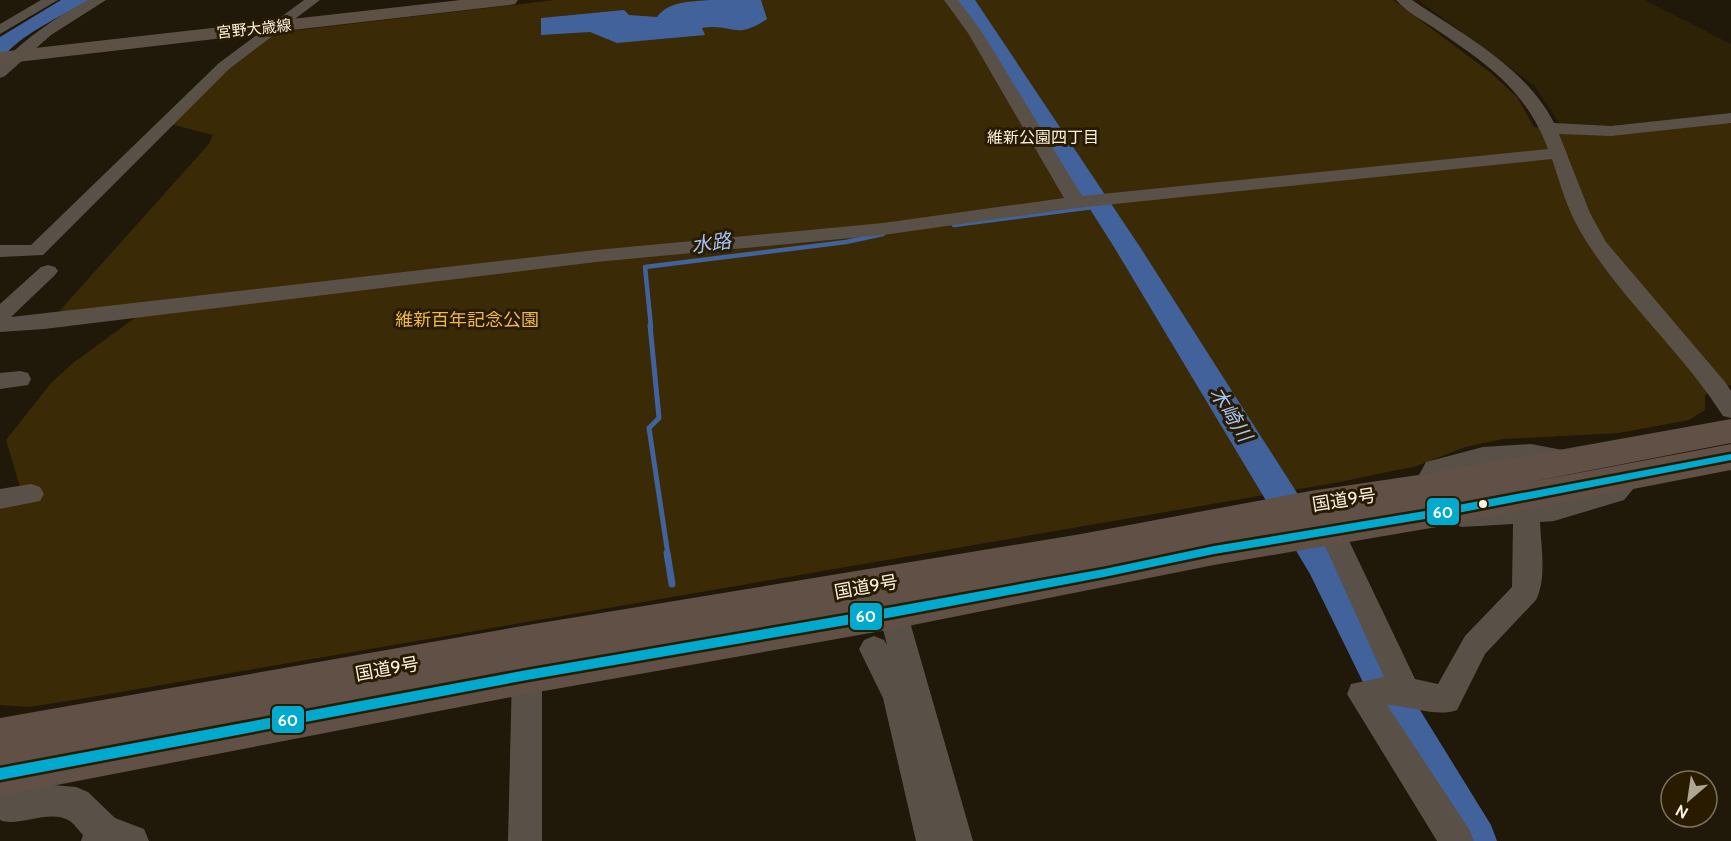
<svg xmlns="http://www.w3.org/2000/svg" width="1731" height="841" font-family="Cabin,'Noto Sans JP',sans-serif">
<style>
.built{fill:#2d2106}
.green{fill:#3a2a06}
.water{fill:#42629b}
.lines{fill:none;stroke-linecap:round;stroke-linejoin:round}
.stream-far2{stroke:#42629b;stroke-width:4.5}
.stream-far1{stroke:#42629b;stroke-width:5}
.stream{stroke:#42629b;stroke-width:7}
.river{fill:#42629b;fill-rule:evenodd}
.minor{fill:#595147;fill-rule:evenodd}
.major{fill:#5d5146;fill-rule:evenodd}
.highway{fill:#605045;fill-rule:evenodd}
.bus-1-casing{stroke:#291b00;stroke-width:5}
.bus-1{fill:#00a9ce;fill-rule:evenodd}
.bus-dot{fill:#fbf2e1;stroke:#291b00;stroke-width:2}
.labels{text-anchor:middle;stroke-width:6;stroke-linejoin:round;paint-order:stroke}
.far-street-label{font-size:15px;fill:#fbf2e1;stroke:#291b00}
.far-neighbourhood-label{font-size:16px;fill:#fbf2e1;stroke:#291b00}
.park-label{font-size:18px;fill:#eeb949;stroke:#291b00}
.street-label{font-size:18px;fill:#fbf2e1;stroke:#291b00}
.water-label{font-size:20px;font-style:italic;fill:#a2c1f7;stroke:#291b00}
.line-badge{stroke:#291b00;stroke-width:2}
.badge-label{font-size:16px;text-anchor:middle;font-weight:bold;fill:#fff}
</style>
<rect width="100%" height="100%" fill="#201809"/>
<path class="built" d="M 1418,0 L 1645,0 L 1731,44 L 1731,115 L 1608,129 L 1563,128 L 1535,86 Z"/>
<path class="green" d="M 555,0 L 1393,0 L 1491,73 L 1517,97 L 1534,127 L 1570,132 L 1731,122 L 1731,385 L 1705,395 L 1705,410 L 1689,420 L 1619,433 L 1503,439 L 1465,447 L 1417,466 L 1340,482 L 80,699 L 29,707 L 0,705 L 0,510 L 21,490 L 6,440 L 51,383 L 73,363 L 154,304 L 55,316 L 208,145 L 213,135 L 170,124 L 220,73 L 273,33 Z"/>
<path class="water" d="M 61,0 L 91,0 C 63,15 18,35 0,61 L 0,37 Z
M 711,0 L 761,0 L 767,19 C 735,41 733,23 702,28 L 705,35 L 617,43 L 590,32 L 541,35 L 541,18 L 624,10 L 629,15 L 657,17 C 670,0 691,2 711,0 Z"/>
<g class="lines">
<path class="stream-far2" d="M 954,225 L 1101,206
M 651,327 L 645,267 L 846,242 L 883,234"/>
<path class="stream-far1" d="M 650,325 L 659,418 L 649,428 L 668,555"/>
<path class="stream" d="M 667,553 L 672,584"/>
<path class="river" d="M 957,0 L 975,0 L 1140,247 L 1336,554 L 1407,689 L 1491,825 L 1497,841 L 1450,841 L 1379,715 L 1310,574 L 1114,247 Z"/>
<path class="minor" d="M 41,0 L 58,0 L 0,34 L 0,24 Z
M 88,0 L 106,0 L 51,35 L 5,76 L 0,78 L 0,64 C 26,38 56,17 88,0 Z
M 304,0 L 320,0 L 229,69 L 43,255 L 0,257 L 0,245 L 31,245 L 219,63 Z
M 944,0 L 958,0 L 982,32 L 1082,196 L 1548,149 C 1526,90 1487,64 1437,30 C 1424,21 1406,12 1396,0 L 1412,0 C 1462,34 1526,67 1554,123 L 1611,126 L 1731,113 L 1731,123 L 1611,136 L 1559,134 L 1590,213 L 1606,242 L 1725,382 L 1731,391 L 1731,418 L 1723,416 C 1681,350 1620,299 1580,231 C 1567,209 1560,183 1552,159 L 1076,208 L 883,235 L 596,262 L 44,329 L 0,332 L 0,304 L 41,267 L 48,265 L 55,267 L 58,271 L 55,275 L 11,317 L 596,250 L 883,223 L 1064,198 L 968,33 Z
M 20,371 L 28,373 L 31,379 L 28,385 L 0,389 L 0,373 Z
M 1531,444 L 1573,452 L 1576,459 L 1573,466 C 1559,470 1546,464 1532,463 C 1502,461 1472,466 1444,476 L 1434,495 L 1425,498 L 1416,495 L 1412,488 L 1426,462 L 1483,447 Z
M 1632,465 L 1641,468 L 1645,475 L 1624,500 L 1554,521 L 1540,522 C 1541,546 1547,578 1536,600 L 1485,654 L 1457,710 C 1436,718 1409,705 1387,705 L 1469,829 L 1474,841 L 1437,841 L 1347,694 L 1351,684 L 1384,677 L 1318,530 L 1322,522 L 1331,519 L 1340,522 L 1415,679 L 1438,684 L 1465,636 L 1512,587 L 1513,524 L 1462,527 L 1453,524 L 1449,517 L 1453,510 L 1462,507 C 1510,504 1557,503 1603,487 C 1615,482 1619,469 1632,465 Z
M 31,484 L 40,487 L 44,494 L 40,501 L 0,509 L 0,489 Z
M 889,586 L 899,589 L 903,598 L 973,841 L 916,841 L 883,698 L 859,649 L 864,640 L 874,636 L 884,640 L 887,645 L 875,598 L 879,589 Z
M 530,649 L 541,653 L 545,662 L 542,675 L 542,841 L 508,841 L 512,675 L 519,653 Z
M 34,749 L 45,754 L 50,765 L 41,784 L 76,787 L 88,792 L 115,818 L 144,829 L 149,841 L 81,841 L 83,835 C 79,831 75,825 70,821 C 50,808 18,828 0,820 L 0,789 L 23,754 Z"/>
<path class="major" d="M 461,0 L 518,0 L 515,4 L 509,5 L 0,64 L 0,52 Z"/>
<path class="highway" d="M 1731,419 L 1731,443 L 1525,483 L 1731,444 L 1731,470 L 1437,527 L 1214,565 L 893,629 L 527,694 L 0,796 L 0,718 L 534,624 L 1081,534 L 1310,491 L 1425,474 Z"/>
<g class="bus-1-casing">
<path id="bus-1" d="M 1731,454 L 1731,460 L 1437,517 L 1214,554 L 1104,577 L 893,617 L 527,680 L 0,780 L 0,768 L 527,670 L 893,607 L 1104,569 L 1214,546 L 1437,509 Z"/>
</g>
<use href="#bus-1" class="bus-1"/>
</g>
<circle class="bus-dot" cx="1483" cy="504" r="5"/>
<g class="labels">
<g class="far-street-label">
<text transform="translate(254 29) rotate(-6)" y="5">宮野大歳線</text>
</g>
<g class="far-neighbourhood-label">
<text x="1043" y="143">維新公園四丁目</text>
</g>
<g class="park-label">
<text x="467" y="326">維新百年記念公園</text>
</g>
<g class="street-label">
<text transform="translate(1344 500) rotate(-9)" y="6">国道9号</text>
<text transform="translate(866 587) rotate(-10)" y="6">国道9号</text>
<text transform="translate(387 669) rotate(-10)" y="6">国道9号</text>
</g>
<g class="water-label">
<text transform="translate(711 243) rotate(-8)" y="7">水路</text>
<text transform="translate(1231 414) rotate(58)" y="7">木崎川</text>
</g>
</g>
<g class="line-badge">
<rect x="1426" y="497" width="34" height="29" rx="6" fill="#00a9ce"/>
<rect x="849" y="602" width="34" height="29" rx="6" fill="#00a9ce"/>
<rect x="271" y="705" width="34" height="29" rx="6" fill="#00a9ce"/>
</g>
<g class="badge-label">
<text x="1443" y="518">60</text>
<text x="866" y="622">60</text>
<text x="288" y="726">60</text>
</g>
<g transform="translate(1689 799) rotate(209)"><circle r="28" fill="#291b00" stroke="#7d715a" stroke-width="1.5"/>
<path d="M0-4.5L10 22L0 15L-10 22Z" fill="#aea695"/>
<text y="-9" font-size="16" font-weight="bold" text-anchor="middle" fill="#fbf2e1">N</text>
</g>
</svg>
